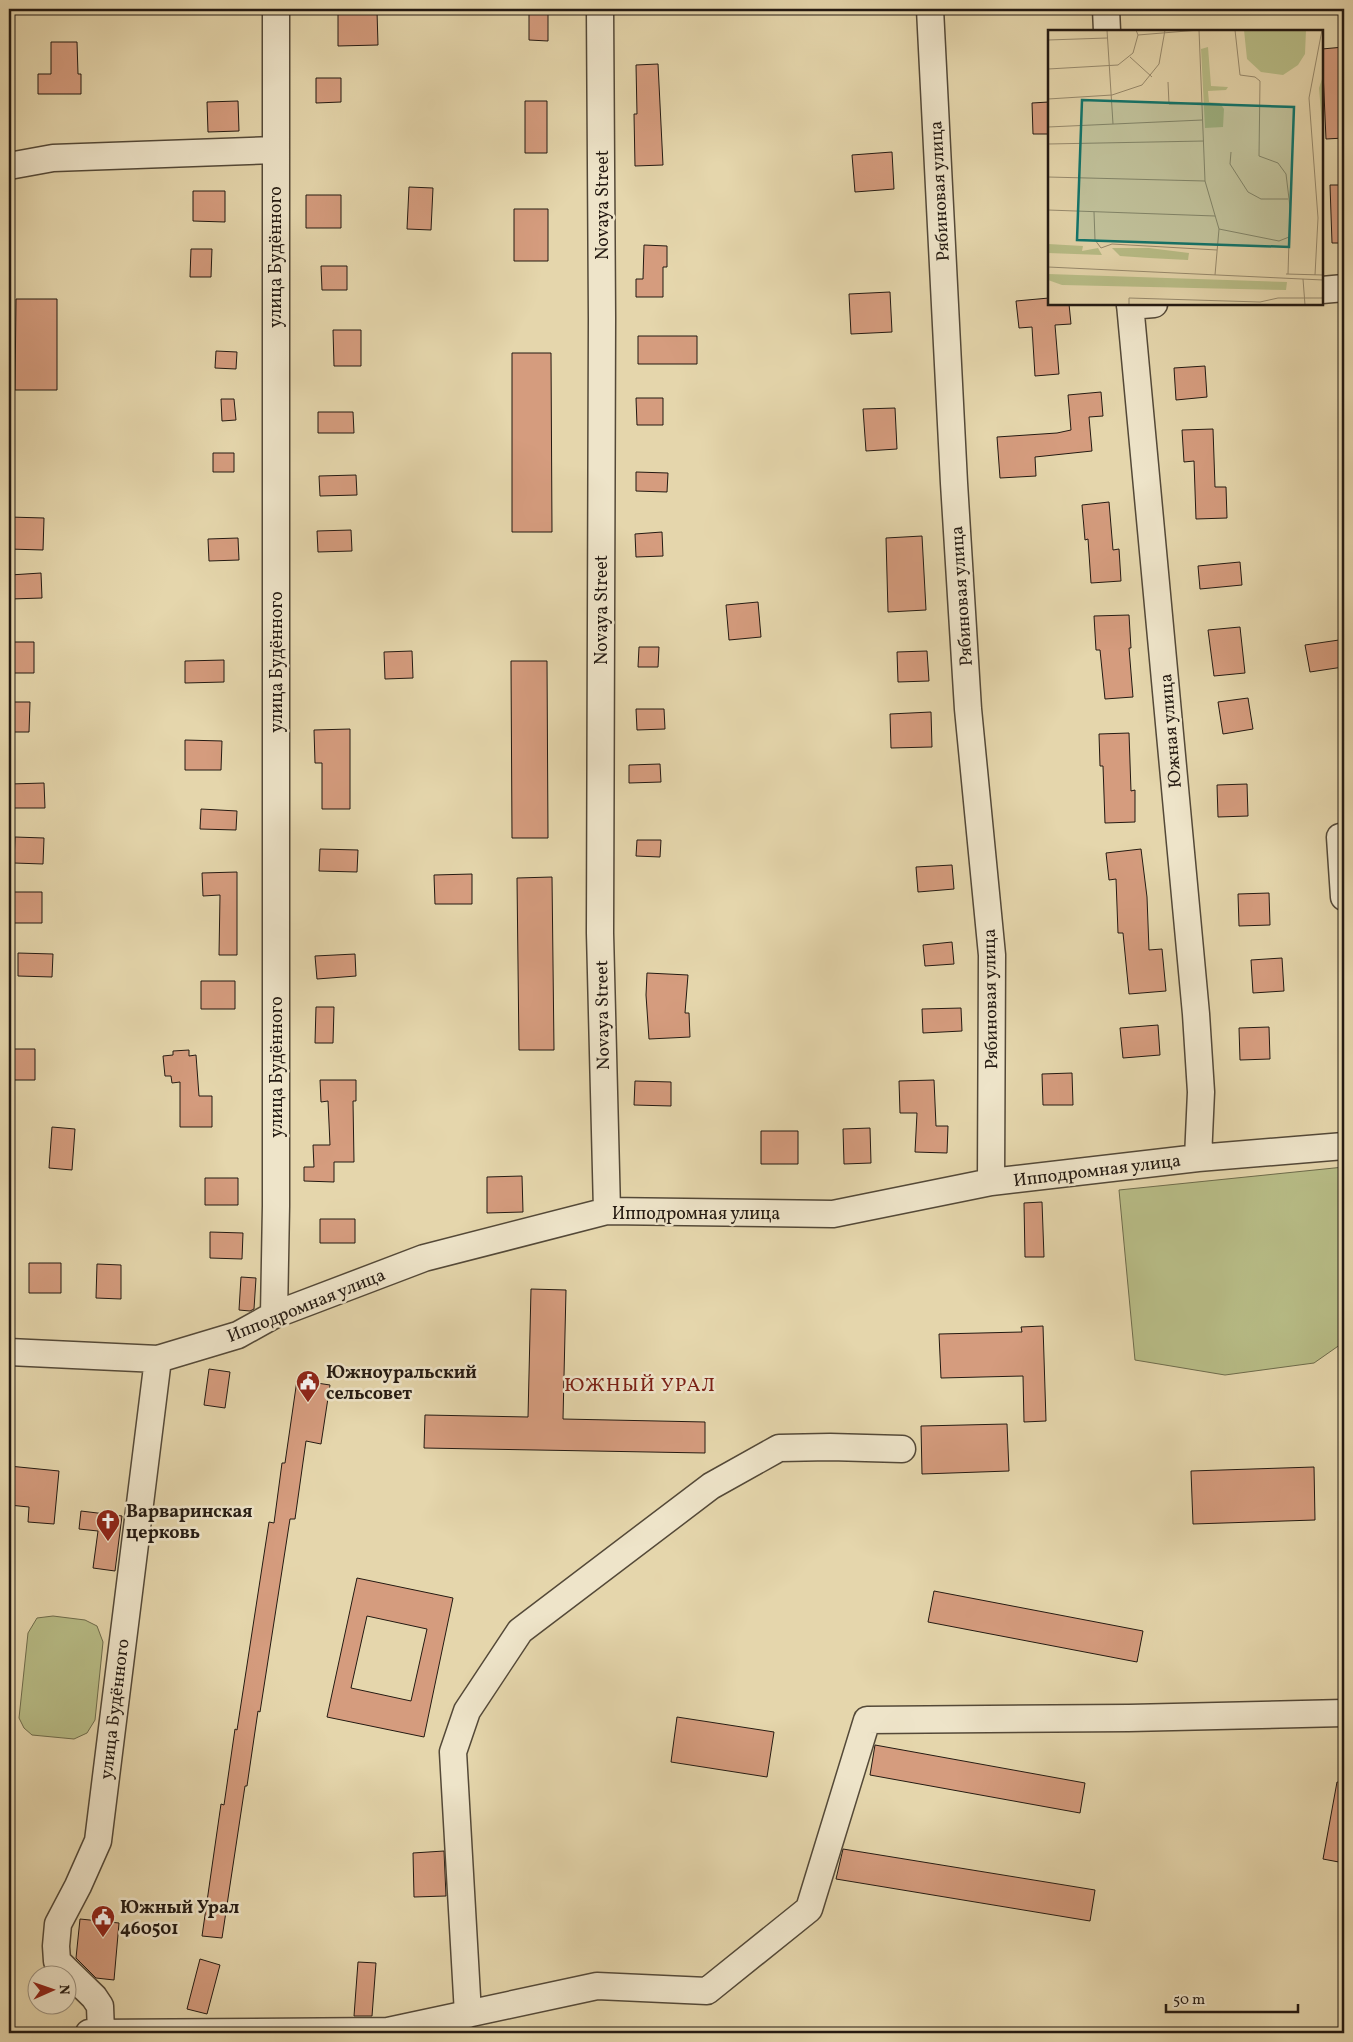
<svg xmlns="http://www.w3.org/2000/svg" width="1353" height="2042" font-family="Vollkorn,serif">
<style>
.green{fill:#b8bd87;stroke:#6e6c4c}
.building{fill:#d59c7e;stroke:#241a12;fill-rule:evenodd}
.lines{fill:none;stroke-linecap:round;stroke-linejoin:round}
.minor-casing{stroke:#544938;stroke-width:29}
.minor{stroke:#eee4c9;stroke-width:26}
.labels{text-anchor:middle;stroke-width:5;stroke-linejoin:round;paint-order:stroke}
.street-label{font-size:18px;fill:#241a12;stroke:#eee4c9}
.poi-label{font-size:18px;font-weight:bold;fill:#241a12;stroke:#eee4c9;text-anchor:start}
.quarter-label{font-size:20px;letter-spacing:1px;fill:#7a1f14;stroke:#eee4c9}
.inset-road{fill:none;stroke:#988b6e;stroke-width:1}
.view{fill:#0f766e;fill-opacity:0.15;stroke:#0f766e;stroke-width:2.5}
.inset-edge{fill:none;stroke:#241a12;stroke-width:2.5}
</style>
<rect width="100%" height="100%" fill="#e5d6ac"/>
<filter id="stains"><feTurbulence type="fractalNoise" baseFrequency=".004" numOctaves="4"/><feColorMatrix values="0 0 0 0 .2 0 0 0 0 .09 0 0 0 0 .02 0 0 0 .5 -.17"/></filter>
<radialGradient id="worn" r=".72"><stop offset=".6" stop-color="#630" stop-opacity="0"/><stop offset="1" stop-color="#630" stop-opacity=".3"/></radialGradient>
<path class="green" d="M 1344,1167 L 1344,1342 L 1314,1363 L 1225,1375 L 1135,1360 L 1119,1190 Z
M 53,1616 L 85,1620 L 97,1626 L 103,1642 L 95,1720 L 87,1733 L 74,1739 L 32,1735 L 24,1728 L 19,1718 L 28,1633 L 37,1618 Z"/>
<path class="building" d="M 529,9 L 548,9 L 548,41 L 529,40 Z
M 338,11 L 377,11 L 378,45 L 338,46 Z
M 51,42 L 77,42 L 78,74 L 81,74 L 81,94 L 38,94 L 38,74 L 51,74 Z
M 1344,47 L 1344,138 L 1326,139 L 1322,49 Z
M 658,64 L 663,165 L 635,166 L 634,114 L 637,114 L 636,65 Z
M 316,78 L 341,78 L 341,102 L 316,103 Z
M 238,101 L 239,131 L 208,132 L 207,102 Z
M 525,101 L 547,101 L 547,153 L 525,153 Z
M 1049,102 L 1049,134 L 1033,134 L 1032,103 Z
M 892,152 L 894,189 L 855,192 L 852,155 Z
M 1330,185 L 1344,185 L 1344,243 L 1332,243 Z
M 409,187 L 433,188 L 431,230 L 407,229 Z
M 193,191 L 225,191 L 225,222 L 193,221 Z
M 306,195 L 341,195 L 341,228 L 306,228 Z
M 514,209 L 548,209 L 548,261 L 514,261 Z
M 644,245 L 667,246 L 667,267 L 663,267 L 663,297 L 636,297 L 636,279 L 643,279 Z
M 191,249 L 212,249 L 211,277 L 190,277 Z
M 321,266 L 347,266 L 347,290 L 322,290 Z
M 890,292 L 892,332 L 851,334 L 849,294 Z
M 1049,298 L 1049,304 L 1069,304 L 1071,324 L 1055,325 L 1059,374 L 1035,376 L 1032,327 L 1019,328 L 1016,301 Z
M 16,299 L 57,299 L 57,390 L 15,390 Z
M 333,330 L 361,330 L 361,366 L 334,366 Z
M 638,336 L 697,336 L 697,364 L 638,364 Z
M 216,351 L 237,352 L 236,369 L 215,368 Z
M 512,353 L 551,353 L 552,532 L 512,532 Z
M 1205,366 L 1207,397 L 1176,400 L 1174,368 Z
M 1101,392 L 1103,416 L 1089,417 L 1092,451 L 1035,457 L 1036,476 L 1000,478 L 997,437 L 1057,433 L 1071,430 L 1068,395 Z
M 636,398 L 663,398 L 663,425 L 637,425 Z
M 221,399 L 234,399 L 236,420 L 222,421 Z
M 895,408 L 897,449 L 866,451 L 863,409 Z
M 318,412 L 353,412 L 354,433 L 318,433 Z
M 1213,429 L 1215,487 L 1226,487 L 1227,518 L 1196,519 L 1194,461 L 1184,462 L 1182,430 Z
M 213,453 L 234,453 L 234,472 L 213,472 Z
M 636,472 L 668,473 L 667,492 L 636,491 Z
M 356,475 L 357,495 L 320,496 L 319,476 Z
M 1109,502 L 1113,550 L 1119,549 L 1121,581 L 1091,583 L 1088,539 L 1085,540 L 1082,505 Z
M 9,517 L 44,518 L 43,550 L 9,549 Z
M 351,530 L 352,551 L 318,552 L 317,531 Z
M 662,532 L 663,556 L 636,557 L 635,534 Z
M 922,536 L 926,610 L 888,612 L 886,538 Z
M 238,538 L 239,560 L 209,561 L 208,539 Z
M 1240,562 L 1242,585 L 1200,589 L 1198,566 Z
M 41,573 L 42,598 L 11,599 L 10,575 Z
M 758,602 L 761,637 L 729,640 L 726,605 Z
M 1129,615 L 1131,648 L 1129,648 L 1133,697 L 1105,699 L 1100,650 L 1096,650 L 1094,616 Z
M 1240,627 L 1245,673 L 1214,676 L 1208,630 Z
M 1339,640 L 1343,667 L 1310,672 L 1305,645 Z
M 9,642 L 34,642 L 34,673 L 9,673 Z
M 639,647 L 659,647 L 658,667 L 638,667 Z
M 412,651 L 413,678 L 385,679 L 384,652 Z
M 927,651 L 929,681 L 898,682 L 897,652 Z
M 224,660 L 224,682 L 185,683 L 185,661 Z
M 511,661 L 547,661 L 548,838 L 512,838 Z
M 1248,698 L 1253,729 L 1223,734 L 1218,702 Z
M 9,702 L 30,702 L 29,732 L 9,732 Z
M 636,709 L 664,709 L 665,729 L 637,730 Z
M 931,712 L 932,747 L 891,748 L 890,714 Z
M 350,729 L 350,809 L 322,809 L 322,763 L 315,763 L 314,730 Z
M 1129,733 L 1131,791 L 1135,790 L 1135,822 L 1105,823 L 1103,766 L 1100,766 L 1099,734 Z
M 185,740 L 222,741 L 221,770 L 185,770 Z
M 660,764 L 661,782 L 629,783 L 629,765 Z
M 44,783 L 45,808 L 11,808 L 10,784 Z
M 1247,784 L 1248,816 L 1218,817 L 1217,785 Z
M 201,809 L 237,811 L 236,830 L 200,829 Z
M 15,837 L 44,838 L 43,864 L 14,863 Z
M 637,840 L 661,840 L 660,857 L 636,856 Z
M 320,849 L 358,850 L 357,872 L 319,871 Z
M 1141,849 L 1147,897 L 1149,950 L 1162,949 L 1166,991 L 1129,994 L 1123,933 L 1118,933 L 1116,879 L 1109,880 L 1106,853 Z
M 952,865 L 954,889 L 918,892 L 916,867 Z
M 237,872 L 237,955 L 219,955 L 220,895 L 203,896 L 202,873 Z
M 472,874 L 472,904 L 435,904 L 434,875 Z
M 552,877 L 554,1050 L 519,1050 L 517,878 Z
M 11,892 L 42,892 L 42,923 L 10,923 Z
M 1269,893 L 1270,925 L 1239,926 L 1238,894 Z
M 952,942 L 954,964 L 925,966 L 923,945 Z
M 18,953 L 53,954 L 52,977 L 18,976 Z
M 355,954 L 356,976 L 317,979 L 315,956 Z
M 1282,958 L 1284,991 L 1253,993 L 1251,960 Z
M 647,973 L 688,975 L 685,1013 L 689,1013 L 690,1037 L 649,1039 L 646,995 Z
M 201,981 L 235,981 L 235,1009 L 201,1009 Z
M 316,1007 L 334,1007 L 333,1043 L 315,1043 Z
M 961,1008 L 962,1031 L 923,1033 L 922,1009 Z
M 1158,1025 L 1160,1055 L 1123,1058 L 1120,1028 Z
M 1269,1027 L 1270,1059 L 1240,1060 L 1239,1028 Z
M 9,1049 L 35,1049 L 35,1080 L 9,1080 Z
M 189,1050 L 189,1056 L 196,1055 L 199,1096 L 212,1096 L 212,1127 L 180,1127 L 180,1082 L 172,1083 L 171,1076 L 165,1076 L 163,1056 L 173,1055 L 173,1051 Z
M 1072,1073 L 1073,1105 L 1043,1105 L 1042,1074 Z
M 320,1080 L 356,1080 L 356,1101 L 353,1101 L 354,1162 L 334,1162 L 334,1182 L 304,1181 L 304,1167 L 314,1167 L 313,1145 L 330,1145 L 328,1101 L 321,1102 Z
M 934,1080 L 936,1126 L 948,1126 L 947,1153 L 915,1152 L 917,1113 L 900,1113 L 899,1081 Z
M 635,1081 L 671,1082 L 671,1106 L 634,1105 Z
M 52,1127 L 75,1129 L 72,1170 L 49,1168 Z
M 870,1128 L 871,1163 L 844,1164 L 843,1129 Z
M 761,1131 L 798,1131 L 798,1164 L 761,1164 Z
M 522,1176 L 523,1212 L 487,1213 L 487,1177 Z
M 205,1178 L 238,1178 L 238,1205 L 205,1205 Z
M 1042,1202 L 1044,1257 L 1025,1257 L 1024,1203 Z
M 320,1219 L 355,1219 L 355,1243 L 320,1243 Z
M 210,1232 L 243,1233 L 242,1259 L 210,1258 Z
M 29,1263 L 61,1263 L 61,1293 L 29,1293 Z
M 97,1264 L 121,1265 L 121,1299 L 96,1298 Z
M 241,1277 L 256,1278 L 254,1309 L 250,1311 L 239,1310 Z
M 531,1289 L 566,1290 L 563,1419 L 705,1422 L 705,1453 L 424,1448 L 425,1415 L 528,1417 Z
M 1043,1326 L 1046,1421 L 1024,1422 L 1023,1376 L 941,1378 L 939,1334 L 1022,1332 L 1021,1327 Z
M 209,1369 L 230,1372 L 225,1408 L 204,1405 Z
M 297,1380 L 330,1385 L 321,1444 L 306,1441 L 295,1519 L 290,1519 L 260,1712 L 258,1711 L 247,1786 L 245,1786 L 222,1938 L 202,1936 L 221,1804 L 224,1805 L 235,1729 L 237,1730 L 269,1522 L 274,1523 L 282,1463 L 285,1463 Z
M 1007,1424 L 1009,1471 L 922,1474 L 921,1426 Z
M 9,1466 L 59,1471 L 54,1524 L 28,1522 L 29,1507 L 9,1505 Z
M 1314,1467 L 1315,1520 L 1193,1524 L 1191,1471 Z
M 81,1511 L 122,1516 L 115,1571 L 93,1568 L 98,1531 L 79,1529 Z
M 357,1578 L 453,1598 L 424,1737 L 327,1717 ZM 367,1616 L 427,1629 L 411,1701 L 351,1688 Z
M 934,1591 L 1143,1631 L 1137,1662 L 928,1622 Z
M 677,1717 L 774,1732 L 767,1777 L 671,1762 Z
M 875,1745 L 1085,1783 L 1080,1813 L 870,1775 Z
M 1337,1782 L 1344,1783 L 1344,1863 L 1323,1859 Z
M 843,1849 L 1095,1890 L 1090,1921 L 836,1879 Z
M 444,1851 L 446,1896 L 414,1897 L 413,1853 Z
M 80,1919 L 119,1923 L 114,1980 L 96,1978 L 76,1958 Z
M 200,1959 L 220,1965 L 207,2014 L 187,2009 Z
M 358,1962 L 376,1963 L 372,2016 L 354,2016 Z"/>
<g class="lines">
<g class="minor-casing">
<path id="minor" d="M 600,9 L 602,318 L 600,933 L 607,1211
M 930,9 L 954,483 L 968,709 L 992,955 L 991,1182
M 1106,9 L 1107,31
M 9,166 L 53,158 L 275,150
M 1322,290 L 1344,288
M 1130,304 L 1196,1014 L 1201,1092 L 1198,1158
M 1130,306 L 1154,304
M 1344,836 L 1340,837 L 1344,897
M 274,1315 L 276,1206 L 276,9
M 9,1352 L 158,1359 L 238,1335 L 274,1315 L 424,1258 L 607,1211 L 833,1214 L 991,1182 L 1198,1158 L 1344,1146
M 468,2014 L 453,1752 L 467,1711 L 520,1631 L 711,1486 L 779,1448 L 830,1447 L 902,1449
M 89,2033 L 388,2031 L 597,1986 L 707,1991 L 809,1909 L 867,1720 L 1129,1718 L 1344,1713
M 101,2033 L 100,2006 L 94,1997 L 57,1961 L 56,1946 L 58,1924 L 78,1886 L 98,1841 L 158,1359"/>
</g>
<use href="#minor" class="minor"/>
</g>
<defs>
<g id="civic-pin" transform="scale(1.25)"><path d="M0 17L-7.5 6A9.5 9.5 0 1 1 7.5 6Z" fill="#8f2418" stroke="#eee4c9"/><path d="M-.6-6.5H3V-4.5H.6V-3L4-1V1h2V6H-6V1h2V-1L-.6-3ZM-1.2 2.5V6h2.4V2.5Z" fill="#fff"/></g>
<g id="church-pin" transform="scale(1.25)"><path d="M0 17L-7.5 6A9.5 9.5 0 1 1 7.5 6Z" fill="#8f2418" stroke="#eee4c9"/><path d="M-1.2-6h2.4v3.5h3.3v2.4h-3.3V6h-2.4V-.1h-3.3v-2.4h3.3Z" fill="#fff"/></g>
</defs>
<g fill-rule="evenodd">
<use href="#civic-pin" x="308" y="1382"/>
<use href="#church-pin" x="108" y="1521"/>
<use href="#civic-pin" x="103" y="1917"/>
</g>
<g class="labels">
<g class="street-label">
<text transform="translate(939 191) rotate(-93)" y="6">Рябиновая улица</text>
<text transform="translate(602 205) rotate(-90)" y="6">Novaya Street</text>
<text transform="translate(275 257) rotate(-90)" y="6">улица Будённого</text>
<text transform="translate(961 596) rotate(-94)" y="6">Рябиновая улица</text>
<text transform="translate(601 610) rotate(-90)" y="6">Novaya Street</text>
<text transform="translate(276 662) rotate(-90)" y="6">улица Будённого</text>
<text transform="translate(1170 731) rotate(-95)" y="6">Южная улица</text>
<text transform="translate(990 999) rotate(-91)" y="6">Рябиновая улица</text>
<text transform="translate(602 1015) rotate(-91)" y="6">Novaya Street</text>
<text transform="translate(276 1067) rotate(-90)" y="6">улица Будённого</text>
<text transform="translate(1097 1170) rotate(-7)" y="6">Ипподромная улица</text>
<text x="696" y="1219">Ипподромная улица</text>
<text transform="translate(306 1305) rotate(-22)" y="6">Ипподромная улица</text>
<text transform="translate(114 1709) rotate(-83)" y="6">улица Будённого</text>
</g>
<g class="poi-label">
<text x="326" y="1378">Южноуральский<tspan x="326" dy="21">сельсовет</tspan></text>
<text x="126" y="1517">Варваринская<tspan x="126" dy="21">церковь</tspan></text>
<text x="120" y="1913">Южный Урал<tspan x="120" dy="21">460501</tspan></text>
</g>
<g class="quarter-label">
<text x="640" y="1391">ЮЖНЫЙ УРАЛ</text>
</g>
</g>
<g transform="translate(1048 30)">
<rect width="275" height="275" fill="#e5d6ac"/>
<path d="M 196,0 L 258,0 L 257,24 L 250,35 L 235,45 L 213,42 L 199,29 ZM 160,17 L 163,56 L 180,57 L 178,60 L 160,61 L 161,72 L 172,73 L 176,79 L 175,97 L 157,98 L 153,19 ZM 275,46 L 275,107 L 271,58 ZM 0,214 L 35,216 L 34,221 L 50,218 L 54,225 L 0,223 ZM 64,218 L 101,218 L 141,223 L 140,230 L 101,228 L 72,226 ZM 0,244 L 239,252 L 238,260 L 14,255 L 0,250 Z" fill="#b8bd87"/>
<path class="inset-road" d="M 59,0 L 65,94M 151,0 L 157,151 L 171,199 L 167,245M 187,0 L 192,45 L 207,47 L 212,51 L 211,126 L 230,133 L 238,144 L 242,177 L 240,244M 90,5 L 151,0M 0,10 L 59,8M 82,27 L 104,47M 0,39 L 70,35 L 85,23 L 90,5 L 88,0M 120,52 L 121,74 L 153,73M 0,69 L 64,65 L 94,55 L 111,34 L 117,0M 0,97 L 154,90M 0,114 L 156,111M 183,122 L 182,134 L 200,162 L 213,169 L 240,169M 0,147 L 157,151M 0,180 L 167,186M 46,182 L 47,210 L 53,218 L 64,214 L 169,220M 171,199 L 231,211 L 241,207M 0,237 L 275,250M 238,244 L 275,245M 267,245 L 270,188 L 261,68 L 274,0M 255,249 L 257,275M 81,275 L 81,268 L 212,272 L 230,268 L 275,268"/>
<path class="view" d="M 34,70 L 246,77 L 241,217 L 29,210 Z"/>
<rect width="275" height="275" class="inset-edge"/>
</g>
<rect width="1353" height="2042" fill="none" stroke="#e5d6ac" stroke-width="30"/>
<rect x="10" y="10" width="1333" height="2022" fill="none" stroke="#241a12" stroke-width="2.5"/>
<rect x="15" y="15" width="1323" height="2012" fill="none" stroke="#241a12"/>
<g transform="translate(52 1990) rotate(88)"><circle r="24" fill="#eee4c9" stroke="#9d9380"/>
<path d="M0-4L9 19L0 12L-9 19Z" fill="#8f2418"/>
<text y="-8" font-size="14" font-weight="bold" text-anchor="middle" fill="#241a12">N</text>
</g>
<path d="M1166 2004v8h132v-8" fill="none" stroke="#241a12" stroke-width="2.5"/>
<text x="1173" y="2004" font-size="15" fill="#241a12" stroke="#eee4c9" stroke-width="4" paint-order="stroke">50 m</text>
<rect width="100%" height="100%" filter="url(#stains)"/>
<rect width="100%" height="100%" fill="url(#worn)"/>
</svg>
